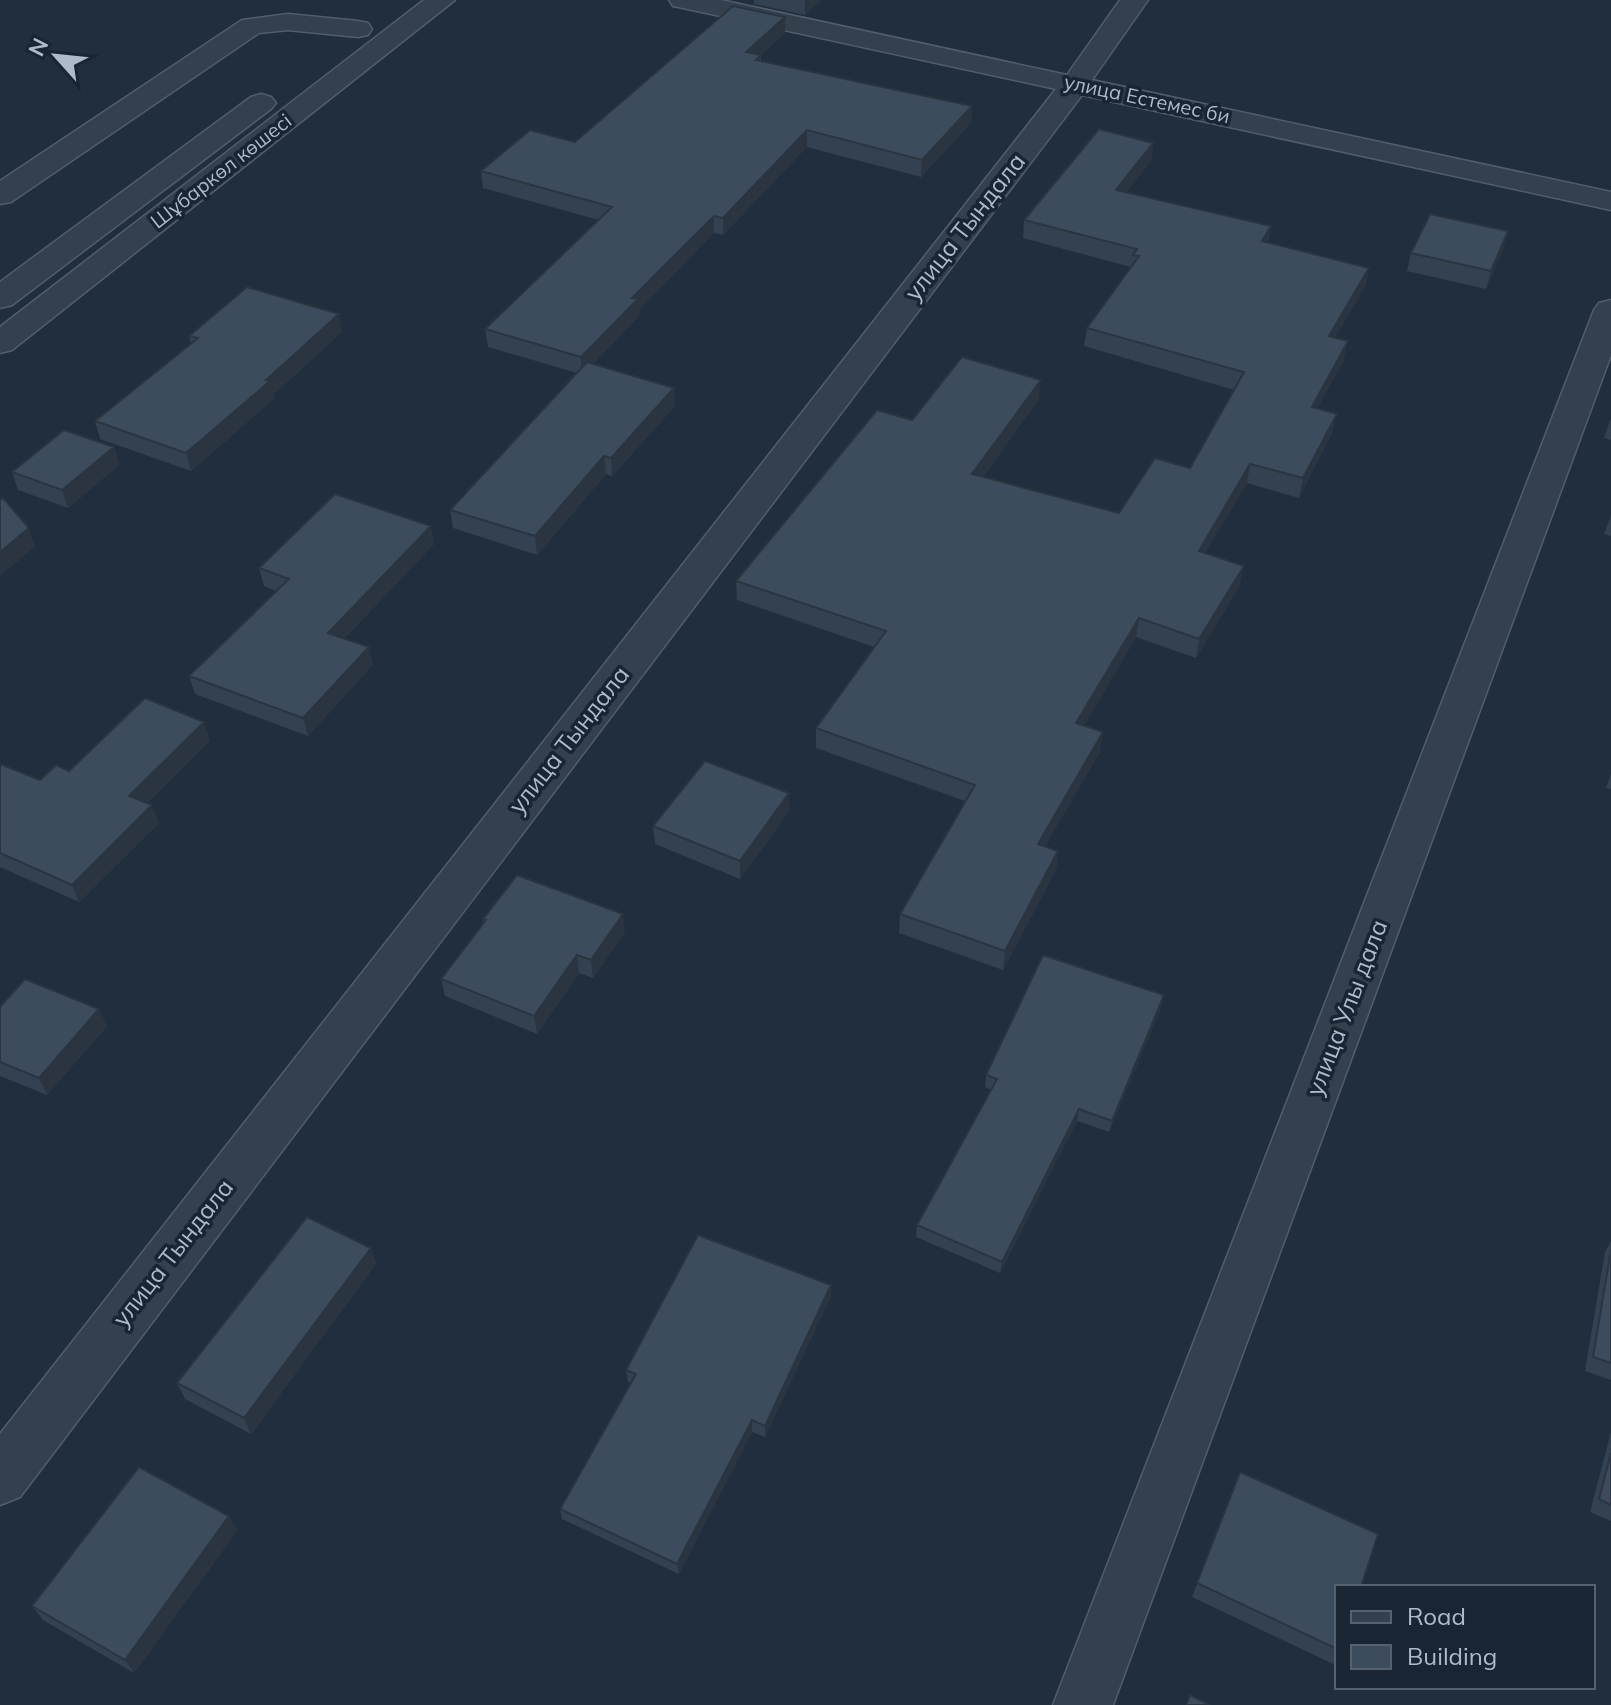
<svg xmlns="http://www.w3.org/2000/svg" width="1611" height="1705" font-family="Mulish,sans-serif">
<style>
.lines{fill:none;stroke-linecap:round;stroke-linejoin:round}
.minor-casing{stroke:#525d6b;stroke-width:3}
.tertiary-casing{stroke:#525d6b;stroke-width:3}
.minor{fill:#34404d;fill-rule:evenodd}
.tertiary{fill:#34404d;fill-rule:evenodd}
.wall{fill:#344150}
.shaded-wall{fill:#2a3541}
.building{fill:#3c4c5d;stroke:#2a3541;stroke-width:2}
.labels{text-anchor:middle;stroke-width:7;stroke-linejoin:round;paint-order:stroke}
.far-street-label{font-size:20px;fill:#afbac9;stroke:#192532}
.street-label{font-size:24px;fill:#afbac9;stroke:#192532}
</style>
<rect width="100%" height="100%" fill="#202e3d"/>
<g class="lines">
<g class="minor-casing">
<path id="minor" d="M 669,0 L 721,0 L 1067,75 L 1120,0 L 1148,0 L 1092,80 L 1611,192 L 1611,210 L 1082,95 L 20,1497 L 0,1505 L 0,1434 L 1056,89 L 683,8 L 673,6 Z
M 288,14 L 358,21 L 368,23 L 372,29 L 368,35 L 358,37 L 288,30 L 259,33 L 11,202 L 0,204 L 0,181 L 242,20 Z
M 1611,300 L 1611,355 L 1113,1705 L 1053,1705 L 1594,310 L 1599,303 Z"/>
</g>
<g class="tertiary-casing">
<path id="tertiary" d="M 424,0 L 455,0 L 12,350 L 0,353 L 0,327 Z
M 261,94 L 271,97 L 276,103 L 271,109 L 12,305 L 0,308 L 0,282 L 251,97 Z"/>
</g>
<use href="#minor" class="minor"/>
<use href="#tertiary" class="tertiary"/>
</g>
<path class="wall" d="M 754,0 L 821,0 L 805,15 L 754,4 Z
M 785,33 L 761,55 L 761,61 L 972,106 L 971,123 L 921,177 L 807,147 L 723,235 L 714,233 L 639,310 L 639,316 L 593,364 L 674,388 L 675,406 L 612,476 L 606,474 L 537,555 L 453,528 L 450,510 L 577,373 L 488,347 L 485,329 L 599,220 L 483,188 L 481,171 L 575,142 Z
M 1153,143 L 1151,161 L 1126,193 L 1271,226 L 1268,242 L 1369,268 L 1365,287 L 1335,337 L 1344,360 L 1317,408 L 1332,433 L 1299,498 L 1247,483 L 1205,553 L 1240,585 L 1196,658 L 1136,637 L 1084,726 L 1100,752 L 1045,846 L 1058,851 L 1056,870 L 1003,970 L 899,933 L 900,914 L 965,801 L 816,748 L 816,728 L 874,647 L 737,600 L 736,581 L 912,420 L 1039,399 L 983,477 L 1119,513 L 1190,468 L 1234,390 L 1084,346 L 1087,328 L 1131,267 L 1023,238 L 1024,220 Z
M 1508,231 L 1503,249 L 1486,289 L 1407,271 L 1411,253 Z
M 339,314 L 342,332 L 273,395 L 274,399 L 191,471 L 100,439 L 95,421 L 191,344 L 189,336 Z
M 1611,418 L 1611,440 L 1604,438 Z
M 114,447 L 119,465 L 68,508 L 18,490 L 12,472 Z
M 1611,516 L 1611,536 L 1604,534 Z
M 434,544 L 344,639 L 373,665 L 308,736 L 195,694 L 189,676 L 276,591 L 264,586 L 259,568 Z
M 210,740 L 147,803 L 159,823 L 79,902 L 0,867 L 0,764 L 40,780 L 69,771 Z
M 1611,773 L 1611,789 L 1606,788 Z
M 789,811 L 740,879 L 655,844 L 653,826 Z
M 483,919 L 625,932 L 593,978 L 579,973 L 537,1034 L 445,996 L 441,979 L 483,923 Z
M 0,1007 L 107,1026 L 47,1095 L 0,1076 Z
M 1161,1008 L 1109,1132 L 1077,1121 L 1000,1273 L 916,1237 L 917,1225 L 991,1090 L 985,1087 L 986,1075 Z
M 1611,1241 L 1611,1380 L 1585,1371 L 1605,1252 Z
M 371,1248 L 376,1264 L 251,1434 L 185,1399 L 177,1383 Z
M 831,1285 L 831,1296 L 765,1437 L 752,1432 L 679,1574 L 562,1519 L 560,1509 L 631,1383 L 628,1382 L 626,1370 Z
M 1611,1432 L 1611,1521 L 1590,1512 Z
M 1240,1472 L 1337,1587 L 1337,1656 L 1333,1664 L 1192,1597 Z
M 229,1516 L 237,1531 L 134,1673 L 43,1620 L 32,1606 Z"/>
<path class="shaded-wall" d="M 805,0 L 821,0 L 805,15 Z
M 785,17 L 785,33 L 747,68 L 746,52 Z
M 972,106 L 971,123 L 921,177 L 922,160 Z
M 807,130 L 807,147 L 723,235 L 723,218 Z
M 1153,143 L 1151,161 L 1114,209 L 1116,190 Z
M 714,216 L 714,233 L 639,310 L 639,316 L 582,375 L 581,357 L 632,298 Z
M 1271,226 L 1267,244 L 1262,241 Z
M 1508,231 L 1503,249 L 1486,289 L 1491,271 Z
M 1369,268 L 1365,287 L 1325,355 L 1329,336 Z
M 339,314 L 342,332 L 273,395 L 274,399 L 191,471 L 186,453 Z
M 1348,341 L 1344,360 L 1308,426 L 1312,407 Z
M 1041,380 L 1039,399 L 971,493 L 972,474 Z
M 674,388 L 675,406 L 612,476 L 611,458 Z
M 1337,414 L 1332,433 L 1299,498 L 1303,478 Z
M 114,447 L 119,465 L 68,508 L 62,490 Z
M 604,456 L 606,474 L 537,555 L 535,536 Z
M 1250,464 L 1247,483 L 1195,571 L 1199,551 Z
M 431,526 L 434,544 L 333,651 L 328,633 Z
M 29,528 L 35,547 L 0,576 L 0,552 Z
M 1244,566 L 1240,585 L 1196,658 L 1199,639 Z
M 1139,618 L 1136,637 L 1074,743 L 1076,723 Z
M 369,647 L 373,665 L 308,736 L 303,718 Z
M 204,722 L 210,740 L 136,814 L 129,796 Z
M 1103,732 L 1100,752 L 1035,863 L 1038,844 Z
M 789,793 L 789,811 L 740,879 L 740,861 Z
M 152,805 L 159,823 L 79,902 L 72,885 Z
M 1058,851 L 1056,870 L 1003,970 L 1005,951 Z
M 623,914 L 625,932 L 593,978 L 591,960 Z
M 577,955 L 579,973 L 537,1034 L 534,1016 Z
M 1164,995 L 1161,1008 L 1109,1132 L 1112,1121 Z
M 99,1009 L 107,1026 L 47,1095 L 39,1078 Z
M 1079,1109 L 1077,1121 L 1000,1273 L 1002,1262 Z
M 371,1248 L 376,1264 L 251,1434 L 244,1418 Z
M 831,1285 L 831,1296 L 765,1437 L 765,1426 Z
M 752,1420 L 752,1432 L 679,1574 L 677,1564 Z
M 229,1516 L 237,1531 L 134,1673 L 125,1660 Z"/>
<path class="building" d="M 733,6 L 785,17 L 746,52 L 761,55 L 756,60 L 972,106 L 922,160 L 807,130 L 723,218 L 714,216 L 632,298 L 638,299 L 581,357 L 485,329 L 612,207 L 481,171 L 530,130 L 575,142 Z
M 1099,129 L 1153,143 L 1116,190 L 1271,226 L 1262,241 L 1369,268 L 1329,336 L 1348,341 L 1312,407 L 1337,414 L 1303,478 L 1250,464 L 1199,551 L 1244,566 L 1199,639 L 1139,618 L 1076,723 L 1103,732 L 1038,844 L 1058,851 L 1005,951 L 900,914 L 975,785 L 816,728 L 886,631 L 736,581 L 877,410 L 912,420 L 962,357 L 1041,380 L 972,474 L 1119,513 L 1155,458 L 1190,468 L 1244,372 L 1087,328 L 1139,256 L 1133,255 L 1137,249 L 1024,220 Z
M 1430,214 L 1508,231 L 1491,271 L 1411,253 Z
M 247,287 L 339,314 L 266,380 L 270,381 L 186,453 L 95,421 L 198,338 L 189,336 Z
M 587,362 L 674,388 L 611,458 L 604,456 L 535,536 L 450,510 Z
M 64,430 L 114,447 L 62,490 L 12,472 Z
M 335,494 L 431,526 L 328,633 L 369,647 L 303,718 L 189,676 L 289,579 L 259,568 Z
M 3,498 L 29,528 L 0,552 L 0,500 Z
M 145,698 L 204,722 L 129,796 L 152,805 L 72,885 L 0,853 L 0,764 L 40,780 L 56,765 L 69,771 Z
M 705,761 L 789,793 L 740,861 L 653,826 Z
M 517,875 L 623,914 L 591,960 L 577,955 L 534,1016 L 441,979 L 486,920 L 483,919 Z
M 1043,955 L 1164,995 L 1112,1121 L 1079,1109 L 1002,1262 L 917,1225 L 997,1079 L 986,1075 Z
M 25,979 L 99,1009 L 39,1078 L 0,1062 L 0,1007 Z
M 307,1217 L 371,1248 L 244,1418 L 177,1383 Z
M 698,1235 L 831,1285 L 765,1426 L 752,1420 L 677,1564 L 560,1509 L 636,1374 L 626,1370 Z
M 1611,1250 L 1611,1363 L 1593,1357 Z
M 1611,1453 L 1611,1505 L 1599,1499 Z
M 139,1467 L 229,1516 L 125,1660 L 32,1606 Z
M 1240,1472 L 1378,1534 L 1361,1587 L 1337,1587 L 1337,1649 L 1197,1583 Z
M 1190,1695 L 1210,1705 L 1186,1705 Z"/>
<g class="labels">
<g class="far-street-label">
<text transform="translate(1147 99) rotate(12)" y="7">улица Естемес би</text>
<text transform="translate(221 171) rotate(-38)" y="7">Шұбаркөл көшесі</text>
</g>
<g class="street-label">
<text transform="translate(965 227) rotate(-52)" y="8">улица Тындала</text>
<text transform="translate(569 740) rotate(-52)" y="8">улица Тындала</text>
<text transform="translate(1347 1008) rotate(-69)" y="8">улица Улы дала</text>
<text transform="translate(173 1253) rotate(-52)" y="8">улица Тындала</text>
</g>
</g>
<rect x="1335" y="1585" width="260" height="104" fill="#192532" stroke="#55616e" stroke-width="2"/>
<rect x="1351" y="1611" width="40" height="12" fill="#34404d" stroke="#55616e" stroke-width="2"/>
<text x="1407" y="1625" font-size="24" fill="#afbac9">Road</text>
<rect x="1351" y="1645" width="40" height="24" fill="#3c4c5d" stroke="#55616e" stroke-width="2"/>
<text x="1407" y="1665" font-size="24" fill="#afbac9">Building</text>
<g transform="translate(56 56) rotate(297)" stroke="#192532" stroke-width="6" paint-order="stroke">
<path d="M0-6L14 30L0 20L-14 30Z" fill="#afbac9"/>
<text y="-12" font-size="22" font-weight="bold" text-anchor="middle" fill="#afbac9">N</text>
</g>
</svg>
